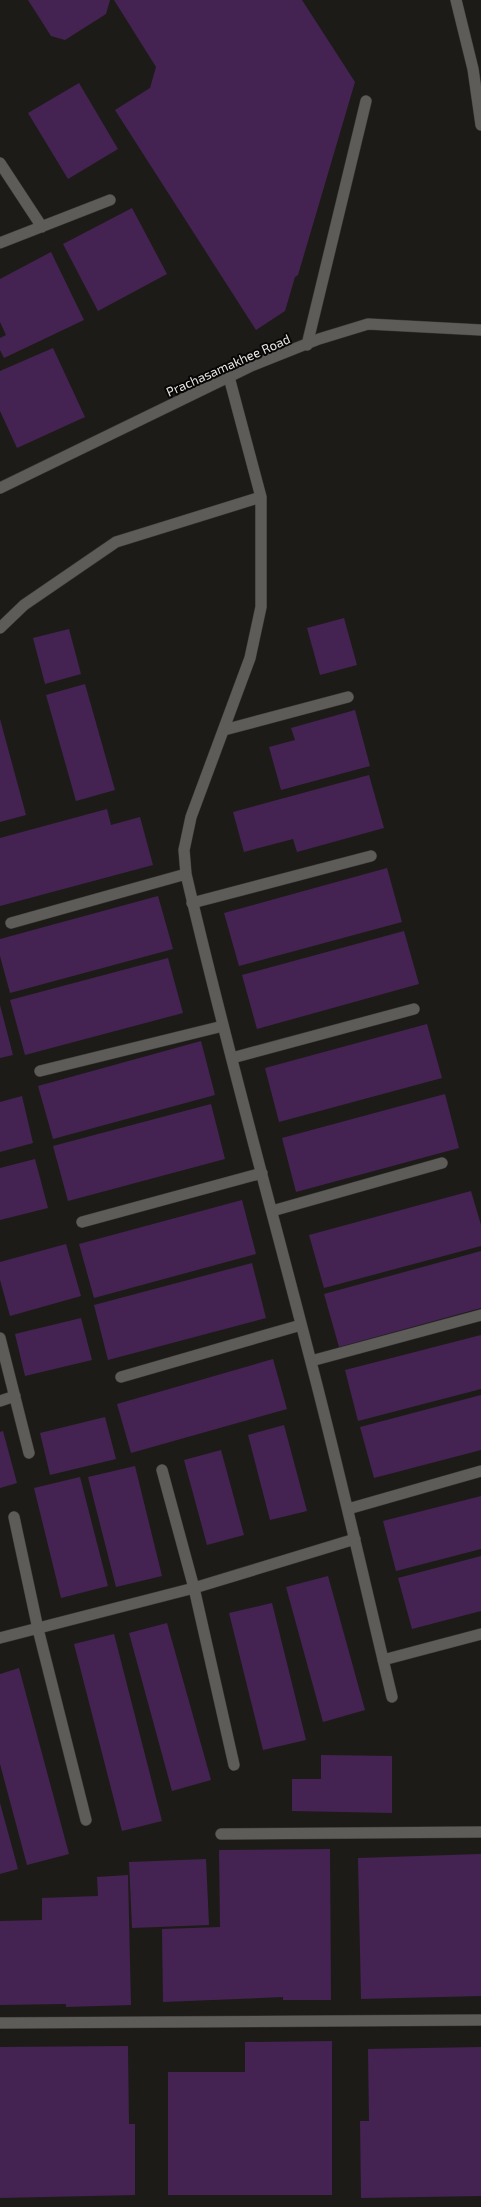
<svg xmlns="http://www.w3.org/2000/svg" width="481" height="2207" font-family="'Exo 2',sans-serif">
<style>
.building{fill:#442352}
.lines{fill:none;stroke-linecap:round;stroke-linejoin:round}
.service-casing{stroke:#393835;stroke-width:12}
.minor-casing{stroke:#393835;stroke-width:12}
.tertiary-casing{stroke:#393835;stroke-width:12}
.service{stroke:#5e5c58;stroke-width:11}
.minor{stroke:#5e5c58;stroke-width:11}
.tertiary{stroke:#5e5c58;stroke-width:11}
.labels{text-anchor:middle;stroke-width:4;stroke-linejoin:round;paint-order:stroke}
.street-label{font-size:13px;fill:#e8e7e4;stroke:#070605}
</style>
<rect width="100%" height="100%" fill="#1d1b18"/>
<path class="building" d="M 28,0 L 110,0 L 106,14 L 65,40 L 51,36 Z
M 114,0 L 302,0 L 355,82 L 298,275 L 295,277 L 285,311 L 256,330 L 115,110 L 150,88 L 156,67 Z
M 79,83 L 118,149 L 68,179 L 28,113 Z
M 132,208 L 167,274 L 98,311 L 63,244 Z
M 51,252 L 84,320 L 4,358 L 0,350 L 0,338 L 6,335 L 0,322 L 0,279 Z
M 53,348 L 85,417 L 17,448 L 0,411 L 0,371 Z
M 344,618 L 357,665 L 320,675 L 307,628 Z
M 69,629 L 81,674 L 45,684 L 33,638 Z
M 85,684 L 115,790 L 76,801 L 46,695 Z
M 355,710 L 370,766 L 281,790 L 269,747 L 295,740 L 291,728 Z
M 0,719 L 26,815 L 0,822 Z
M 369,775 L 384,828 L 297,852 L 293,839 L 244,852 L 233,812 Z
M 107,809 L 111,825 L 140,817 L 153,865 L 0,906 L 0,838 Z
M 387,868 L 402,922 L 239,966 L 224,913 Z
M 158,896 L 173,949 L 10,993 L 0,956 L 0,939 Z
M 404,931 L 419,984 L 257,1029 L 242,975 Z
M 168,958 L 183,1013 L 25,1055 L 10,1000 Z
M 0,1005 L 13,1055 L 0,1058 Z
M 427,1024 L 442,1078 L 279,1122 L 265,1068 Z
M 201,1041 L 215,1095 L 53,1139 L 38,1086 Z
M 445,1094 L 459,1148 L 296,1192 L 282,1138 Z
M 22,1096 L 33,1143 L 0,1152 L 0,1102 Z
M 211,1104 L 225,1159 L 68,1201 L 53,1146 Z
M 35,1159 L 48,1208 L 0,1220 L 0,1168 Z
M 471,1191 L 481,1225 L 481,1246 L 324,1288 L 309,1235 Z
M 242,1200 L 256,1254 L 94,1298 L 79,1244 Z
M 66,1244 L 81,1296 L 10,1316 L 0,1280 L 0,1262 Z
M 481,1251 L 481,1308 L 339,1347 L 324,1294 Z
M 252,1263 L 266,1318 L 108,1360 L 94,1305 Z
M 81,1318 L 92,1360 L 25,1376 L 15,1334 Z
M 481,1335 L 481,1389 L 358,1421 L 345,1370 Z
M 273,1359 L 287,1409 L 131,1453 L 117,1404 Z
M 481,1395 L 481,1450 L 374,1478 L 360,1427 Z
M 105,1417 L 116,1459 L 50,1475 L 40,1433 Z
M 284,1425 L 307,1511 L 270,1520 L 248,1435 Z
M 3,1431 L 17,1483 L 0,1488 L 0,1432 Z
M 221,1450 L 244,1535 L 207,1545 L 184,1460 Z
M 135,1466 L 162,1576 L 116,1587 L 88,1477 Z
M 80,1477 L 108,1586 L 61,1598 L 34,1488 Z
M 481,1496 L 481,1549 L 396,1571 L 383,1521 Z
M 481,1556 L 481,1611 L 412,1629 L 398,1578 Z
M 328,1576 L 365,1710 L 323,1722 L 286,1587 Z
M 272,1603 L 306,1740 L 263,1750 L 229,1613 Z
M 167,1623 L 211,1780 L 172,1791 L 129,1633 Z
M 114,1634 L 162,1821 L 122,1831 L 74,1644 Z
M 19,1668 L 69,1854 L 27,1865 L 0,1764 L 0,1674 Z
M 321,1755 L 392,1756 L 392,1813 L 292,1811 L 292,1779 L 321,1779 Z
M 0,1803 L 18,1869 L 0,1874 Z
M 330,1849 L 331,2000 L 283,2000 L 283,1997 L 163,2002 L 162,1929 L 220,1927 L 219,1850 Z
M 481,1854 L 481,1996 L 361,1999 L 358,1858 Z
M 206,1859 L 209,1925 L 132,1928 L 129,1862 Z
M 128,1875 L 131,2005 L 66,2007 L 66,2004 L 0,2005 L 0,1921 L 42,1920 L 42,1898 L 98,1896 L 97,1877 Z
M 332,2041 L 332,2195 L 168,2195 L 168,2072 L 245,2072 L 245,2042 Z
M 128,2046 L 129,2124 L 135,2124 L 135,2195 L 0,2198 L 0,2047 Z
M 481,2047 L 481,2196 L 361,2198 L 360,2121 L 369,2121 L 368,2049 Z"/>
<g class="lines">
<g class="service-casing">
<path id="service" d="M 456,0 L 473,69 L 481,125
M 307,345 L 366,101"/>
</g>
<g class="minor-casing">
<path id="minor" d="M 0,163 L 42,227
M 0,243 L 110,200
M 229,377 L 261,497 L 261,607 L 250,658 L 191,817 L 184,850 L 186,874 C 224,1038 269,1199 311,1362 C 340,1473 365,1585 392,1697
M 0,628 L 24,605 L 116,542 L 261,497
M 224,730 L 348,697
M 192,903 L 371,856
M 11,923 L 186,874
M 232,1058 L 414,1009
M 40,1071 L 223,1026
M 272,1211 L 442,1163
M 82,1222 L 262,1173
M 0,1338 L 29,1453
M 311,1361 L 481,1315
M 121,1377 L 301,1325
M 0,1401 L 15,1396
M 162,1470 L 194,1588 L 234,1765
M 348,1509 L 481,1471
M 14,1517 L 38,1629 L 86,1820
M 0,1638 L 194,1588 L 355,1539
M 383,1660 L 481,1634
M 221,1834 L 481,1832
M 0,2023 L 481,2020"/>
</g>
<g class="tertiary-casing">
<path id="tertiary" d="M 0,488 L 251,366 L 319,339 L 368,324 L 481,330"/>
</g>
<use href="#service" class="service"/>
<use href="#minor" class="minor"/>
<use href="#tertiary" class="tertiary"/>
</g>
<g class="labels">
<g class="street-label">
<text transform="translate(228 365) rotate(-24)" y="5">Prachasamakhee Road</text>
</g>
</g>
</svg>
